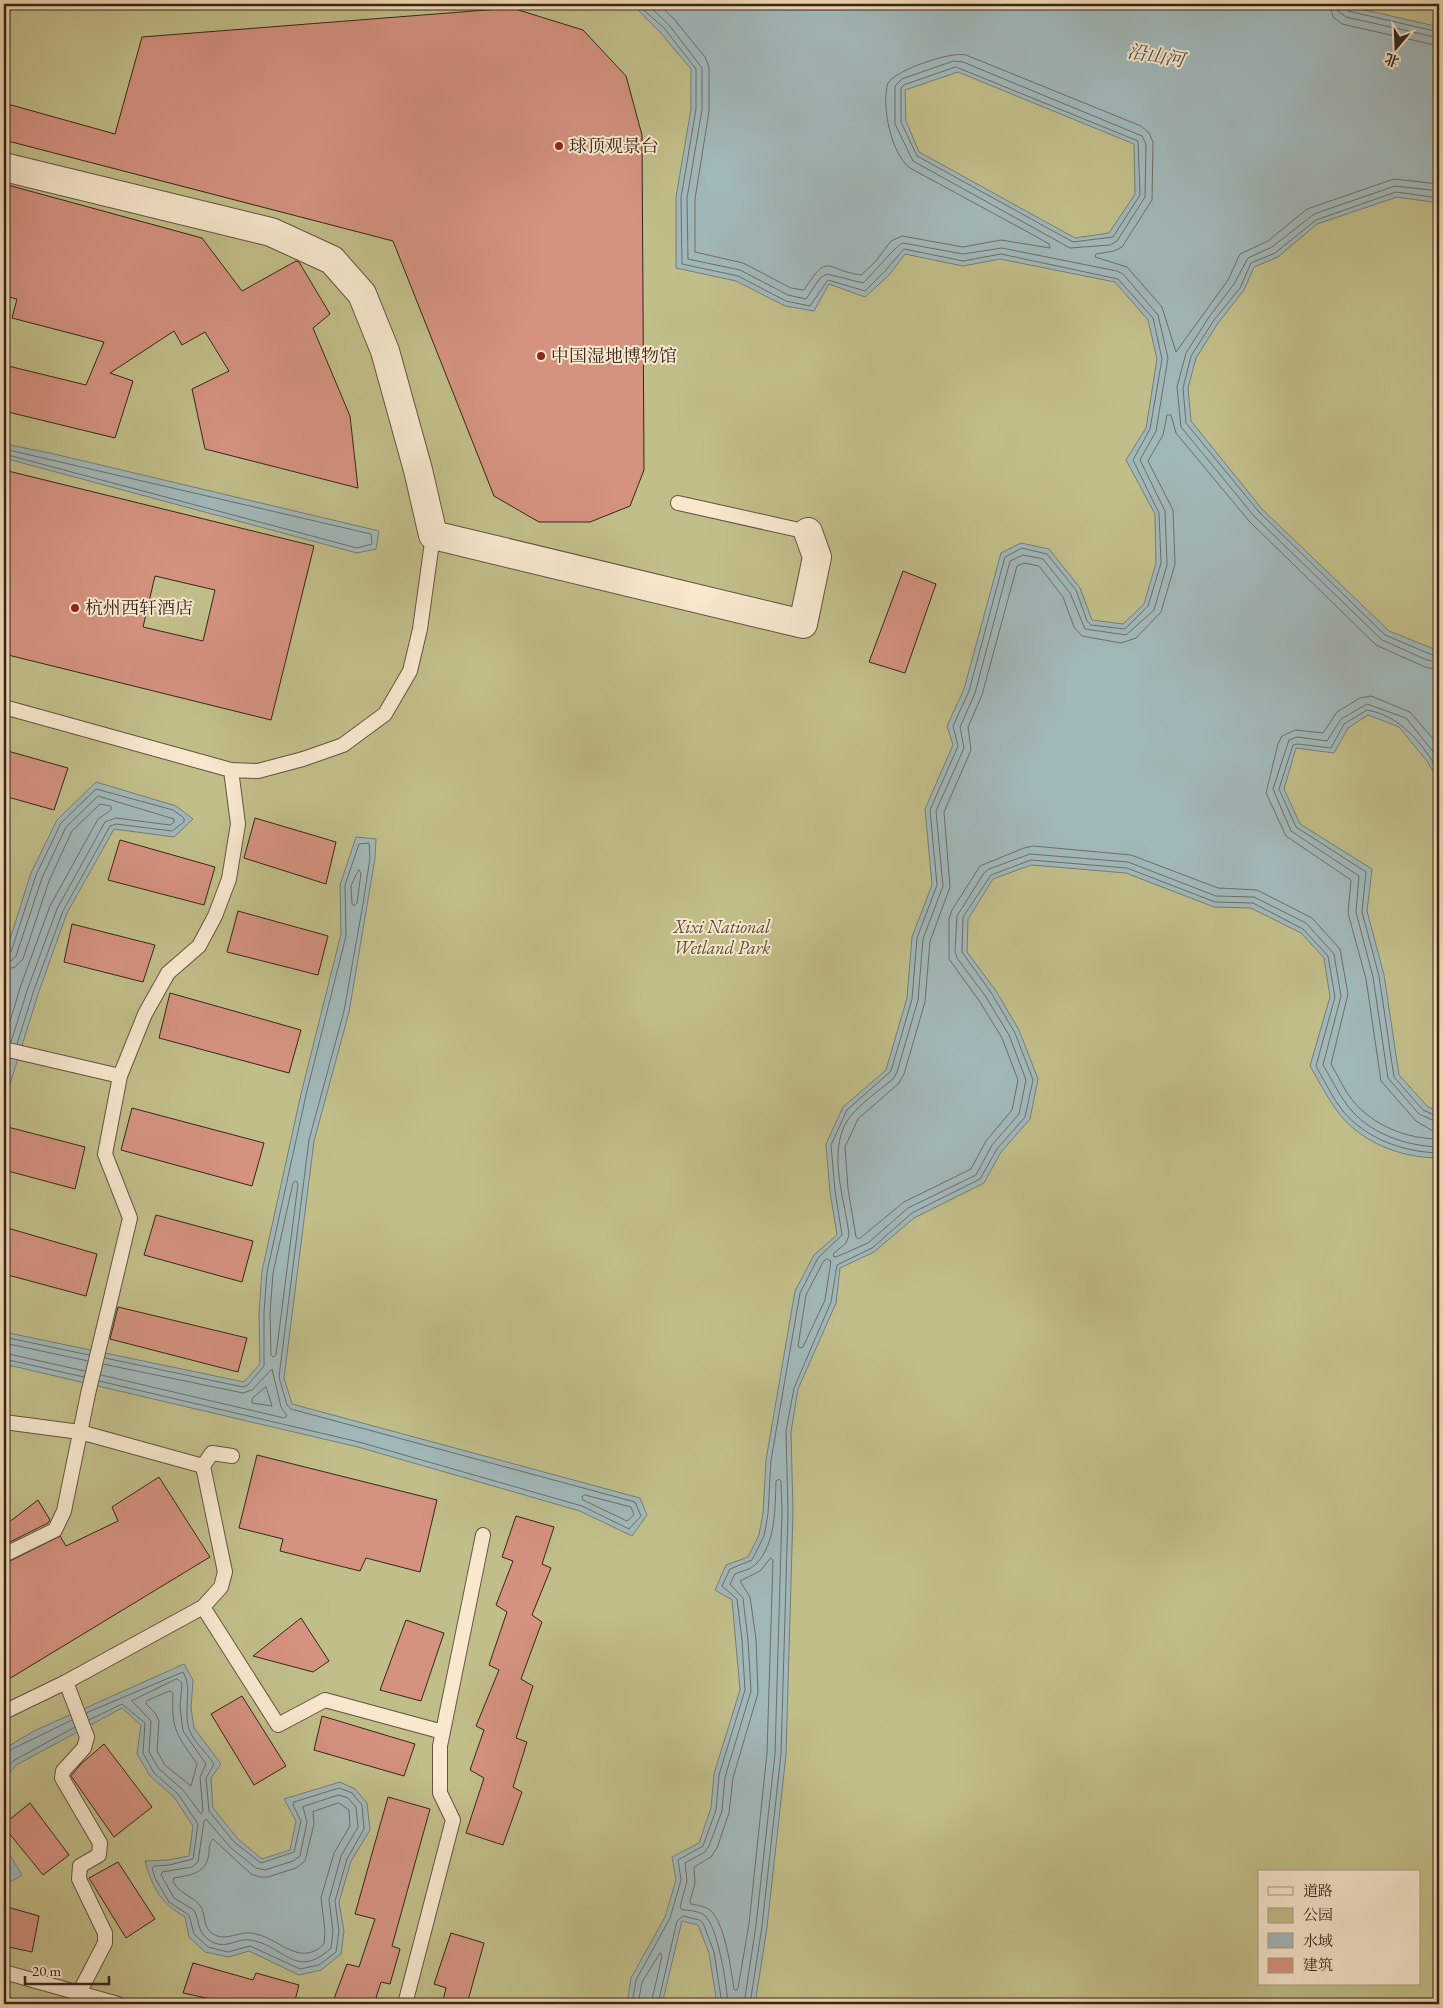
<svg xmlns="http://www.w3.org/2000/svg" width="1443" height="2008" font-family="'EB Garamond','Noto Serif SC',serif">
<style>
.green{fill:#c1be89;stroke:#7c7252;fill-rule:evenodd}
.water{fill:#a1b8b9;stroke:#767d7a;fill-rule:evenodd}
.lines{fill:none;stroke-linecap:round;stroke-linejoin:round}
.shore{stroke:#6c6e6a;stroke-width:1}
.building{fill:#d4927f;stroke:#36251b;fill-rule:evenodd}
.lane-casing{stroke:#655241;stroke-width:16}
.street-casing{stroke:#655241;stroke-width:30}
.lane{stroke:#f7e8ce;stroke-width:14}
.street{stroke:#f7e8ce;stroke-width:28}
.poi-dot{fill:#8f2418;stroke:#f7e8ce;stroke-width:2}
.labels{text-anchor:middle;stroke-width:4;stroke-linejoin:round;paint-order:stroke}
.poi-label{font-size:18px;fill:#36251b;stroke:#f7e8ce;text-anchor:start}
.park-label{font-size:18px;font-style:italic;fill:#594b36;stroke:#f7e8ce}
.water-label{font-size:19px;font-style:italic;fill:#56514a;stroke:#f7e8ce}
</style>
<rect width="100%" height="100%" fill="#f2dbb4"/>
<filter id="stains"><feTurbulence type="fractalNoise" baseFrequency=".004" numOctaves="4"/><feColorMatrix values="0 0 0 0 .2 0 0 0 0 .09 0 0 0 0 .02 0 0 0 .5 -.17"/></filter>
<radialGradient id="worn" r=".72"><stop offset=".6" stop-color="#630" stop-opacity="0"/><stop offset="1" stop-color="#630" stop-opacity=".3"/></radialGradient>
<path class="green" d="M 4,4 L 1439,4 L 1439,2004 L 4,2004 ZM 1259,1872 L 1419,1872 L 1419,1984 L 1259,1984 Z"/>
<path class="water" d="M 627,4 L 1339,4 L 1439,27 L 1439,203 L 1397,197 L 1317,224 L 1278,257 L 1254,267 L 1244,290 L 1218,323 L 1196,358 L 1188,388 L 1191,421 L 1262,509 L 1389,631 L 1439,651 L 1439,782 L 1427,761 L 1399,727 L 1368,715 L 1348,728 L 1334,753 L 1296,748 L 1284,789 L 1300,824 L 1372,869 L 1367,911 L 1384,975 L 1399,1075 L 1427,1106 L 1439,1113 L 1439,1158 C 1402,1158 1361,1143 1338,1112 C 1327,1098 1319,1081 1310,1066 L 1330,997 L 1324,958 L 1301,933 L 1251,908 L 1214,907 L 1126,873 L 1031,865 L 993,879 L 968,919 L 967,952 L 996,991 L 1019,1030 L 1038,1079 L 1030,1119 L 1001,1152 L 984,1183 L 914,1218 L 874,1252 L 840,1268 L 836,1303 L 798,1389 L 791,1432 L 793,1512 L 786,1755 L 767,1927 L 755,2004 L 717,2004 L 709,1953 L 698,1925 L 682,1921 L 662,2004 L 627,2004 L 631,1978 L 665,1917 L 676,1880 L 672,1857 L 699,1843 L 711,1808 L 714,1774 L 740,1690 L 732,1600 L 715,1590 L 726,1565 L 748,1557 L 759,1535 L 763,1513 L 766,1460 L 795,1291 L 814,1255 L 837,1235 L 830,1192 L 826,1144 L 843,1107 L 886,1070 L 907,998 L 912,937 L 932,885 L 925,809 L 953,745 L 947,726 L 964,689 L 1001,553 L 1021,543 L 1049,549 L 1080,588 L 1092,620 L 1123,624 L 1144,604 L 1156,563 L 1155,514 L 1126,460 L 1146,428 L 1157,359 L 1148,320 L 1115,282 L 1000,259 L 963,266 L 905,254 L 889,275 L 865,297 L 829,284 L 814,311 L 785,306 L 736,281 L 676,268 L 676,197 L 691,109 L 691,69 L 660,32 L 637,9 ZM 958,72 L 1134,144 L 1135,194 L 1109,233 L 1075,238 L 919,152 L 906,121 L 905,90 Z
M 4,444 L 50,453 L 379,531 L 376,549 L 357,553 L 4,458 Z
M 96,782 L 176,806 L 193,819 L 174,837 L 114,829 L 67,913 L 39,991 L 4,1103 L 4,958 L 31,873 L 57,820 Z
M 356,837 L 376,839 L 375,858 L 349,1012 L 314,1141 L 284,1378 L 292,1404 L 640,1498 L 647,1515 L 632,1536 L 580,1511 L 358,1447 L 4,1364 L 4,1332 L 244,1382 L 260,1364 L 259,1312 L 262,1271 L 301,1094 L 341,934 L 340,885 Z
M 184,1664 L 193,1680 L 191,1708 L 194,1728 L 221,1764 L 211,1778 L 213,1808 L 238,1839 L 262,1859 L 290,1850 L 296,1821 L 284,1799 L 340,1782 L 355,1789 L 367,1803 L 370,1830 L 351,1861 L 339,1902 L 344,1931 L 341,1954 L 321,1970 L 299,1975 L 249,1951 L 229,1957 L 205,1952 L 189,1937 L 185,1917 C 160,1902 153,1889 145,1861 L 168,1860 L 189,1856 L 193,1826 L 174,1797 L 150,1776 L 137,1754 L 141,1725 L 122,1708 L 16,1765 L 7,1776 L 4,1787 L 4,1749 L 34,1731 Z
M 4,1845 L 22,1875 L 5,1885 L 4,1884 Z"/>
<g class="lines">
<path class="shore" d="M 647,4 L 669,25 L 702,68 L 702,110 L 687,198 L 688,259 L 740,270 L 788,295 L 806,299 L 820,278 L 827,274 L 863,283 C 872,275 896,245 903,243 L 963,254 L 1002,248 L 1117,271 L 1123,274 L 1158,315 L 1168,358 L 1156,431 L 1140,460 L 1165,511 L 1167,565 L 1154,610 L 1126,635 L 1085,629 L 1070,593 L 1043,559 L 1023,555 L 1010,561 L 975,693 L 960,727 L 964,748 L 936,811 L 943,886 L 923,939 L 918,1000 L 897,1072 L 894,1078 C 881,1089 865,1100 853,1113 C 824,1145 845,1198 849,1235 L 846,1243 L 834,1253 L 833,1256 L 836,1257 L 868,1243 L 908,1208 L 976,1175 L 992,1145 L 1019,1114 L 1026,1080 L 1009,1035 L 986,997 L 957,958 L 955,951 L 957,916 L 984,873 L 989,869 L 1030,854 L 1128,862 L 1216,896 L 1254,897 L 1306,923 L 1334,954 L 1341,996 L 1323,1065 C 1331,1078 1338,1093 1347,1105 C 1368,1133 1405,1146 1439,1147
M 658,4 L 674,19 L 705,57 L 709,67 L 709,111 L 695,199 L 695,252 L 743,263 L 791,288 L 804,290 C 829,251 825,270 861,275 L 875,262 L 891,241 L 902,236 L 963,247 L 1001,240 L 1050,248 L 1049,244 L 1035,236 L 910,168 C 891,154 881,105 888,83 C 896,70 951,51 966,55 L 1141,126 L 1149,133 L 1153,142 L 1152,200 L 1122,247 L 1114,251 L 1096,254 L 1095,257 L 1127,267 L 1162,307 L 1176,352 L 1228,280 L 1240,254 L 1268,241 L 1307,209 L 1394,179 L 1439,184
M 1330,4 L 1333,17 L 1342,24 L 1439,46
M 1337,4 L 1339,12 L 1346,17 L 1439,38
M 1343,4 L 1348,11 L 1439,32
M 954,61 L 963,62 L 1142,136 L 1146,144 L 1145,197 L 1117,241 L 1110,245 L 1070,248 L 913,161 L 895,124 L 895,86 L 902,79 Z
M 956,67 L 1138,141 L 1140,195 L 1113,237 L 1073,242 L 917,156 L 901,122 L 901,88 L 904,85 Z
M 1439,191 L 1395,186 L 1314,214 L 1272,247 L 1248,258 L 1234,284 L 1209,317 L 1186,353 L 1177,387 L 1181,427 L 1254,516 L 1382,640 L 1427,660 L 1439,662
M 1439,198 L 1396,192 L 1316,220 L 1275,253 L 1251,263 L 1240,288 L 1214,320 L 1191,356 L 1183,388 L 1186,423 L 1259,512 L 1385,635 L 1430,654 L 1439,656
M 4,449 L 371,534 L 372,544 L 357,548 L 4,454
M 1439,670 L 1425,667 L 1376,645 L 1249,521 L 1176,433 L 1171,415 L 1167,415 L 1163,435 L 1148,461 L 1173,510 L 1175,564 L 1161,612 L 1136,638 L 1121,643 L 1082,636 L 1074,627 L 1063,597 L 1039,566 L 1024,563 L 1017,566 L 982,695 L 968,727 L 971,750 L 944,812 L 950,887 L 930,941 L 925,1002 L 904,1074 L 899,1083 L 858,1119 L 845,1147 L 848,1189 L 856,1237 L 859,1239 L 904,1202 L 971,1169 L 986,1141 L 1012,1110 L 1018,1080 L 1002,1038 L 980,1002 L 949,959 L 949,919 L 952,910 L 980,866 L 1024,848 L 1033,846 L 1131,855 L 1218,888 L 1257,890 L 1312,918 L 1340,949 L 1348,994 L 1331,1064 C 1338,1076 1344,1090 1353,1101 C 1374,1126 1407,1139 1439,1139
M 1439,746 L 1410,712 L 1371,696 L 1360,698 L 1337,712 L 1323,733 L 1295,730 L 1282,736 L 1278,744 L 1266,793 L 1286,836 L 1351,880 L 1348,913 L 1366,979 L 1381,1081 L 1416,1121 L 1431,1130 L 1439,1131
M 1439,759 L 1406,718 L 1367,704 L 1341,719 L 1327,741 L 1297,737 L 1289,740 L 1273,789 L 1291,831 L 1359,876 L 1356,912 L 1373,977 L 1388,1078 L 1419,1114 L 1439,1123
M 1439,772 C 1423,744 1401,716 1367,710 L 1344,724 L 1331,748 L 1298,744 L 1293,745 L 1279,789 L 1296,827 L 1366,872 L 1362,912 L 1379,976 L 1394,1077 L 1423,1110 L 1439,1117
M 359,870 L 361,873 L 357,903 L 354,906 L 352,904 L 351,886 Z
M 4,956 L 11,952 L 36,875 L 61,823 L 96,789 L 173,810 L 184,818 L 184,822 L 172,831 L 116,824 L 110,826 L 63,911 L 34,990 L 17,1044
M 4,963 L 11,961 L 16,956 L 42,878 L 66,827 L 98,796 L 174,819 L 174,822 L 170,825 L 116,818 L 105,822 L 57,909 L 28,988 L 11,1042
M 4,970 L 15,967 L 23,959 L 49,881 L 72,831 L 100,804 L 111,806 L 111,810 L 98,819 L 50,906 L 21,985 L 4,1041
M 296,1181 L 298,1184 L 276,1355 L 273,1357 L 271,1355 L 270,1313 L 273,1273 L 293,1183 Z
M 827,1259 L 831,1261 L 825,1300 L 803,1347 L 800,1348 L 798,1346 L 806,1295 L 823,1262 Z
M 4,1337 L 89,1355
M 4,1343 L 88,1361
M 4,1353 L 85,1371
M 4,1359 L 84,1377
M 101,1375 L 284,1418 L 287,1416 L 281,1407 L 272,1369 L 252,1390 L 243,1393 L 103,1364
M 99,1381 L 359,1442 L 582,1506 L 629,1529 L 641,1516 L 635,1502 L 291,1409 L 287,1405 L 279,1377 L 309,1140 L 344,1011 L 363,904 L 370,858 L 369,843 L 359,844 L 345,885 L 346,936 L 306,1095 L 267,1272 L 264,1312 L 264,1366 L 248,1385 L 243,1387 L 105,1358
M 266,1387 L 272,1406 L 252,1403 L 252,1399 Z
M 585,1495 L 631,1507 L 634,1515 L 627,1521 L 583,1500 L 582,1497 Z
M 771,1558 L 773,1560 L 767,1753 L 749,1924 L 738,1988 L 736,1991 L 734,1989 C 731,1969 725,1923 710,1910 C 704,1906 697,1905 691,1904 L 690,1901 L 695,1883 L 694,1867 L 711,1857 L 717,1848 L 729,1813 L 733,1778 L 758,1693 L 756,1639 L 750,1597 L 740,1581 L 760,1571 Z
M 177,1679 L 182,1683 L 180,1707 L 183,1731 L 206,1764 L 200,1777 L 203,1811 L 201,1814 L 183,1790 L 159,1769 L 149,1752 L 151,1721 L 132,1701 Z
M 170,1691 L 173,1693 C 171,1731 177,1734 197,1764 L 191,1786 L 165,1765 L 157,1751 L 159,1721 L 156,1714 L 146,1704 L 147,1701 Z
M 86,1713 L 183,1672 C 193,1689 183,1710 189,1729 C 193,1741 207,1753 214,1764 L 206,1778 L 209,1811 L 234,1842 L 261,1863 L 294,1852 L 301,1821 L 293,1805 L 294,1802 L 339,1788 L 352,1793 L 362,1805 L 364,1829 L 347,1859 L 335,1901 L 339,1931 L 336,1952 L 319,1965 L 300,1969 L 250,1946 L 228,1952 L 208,1947 L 194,1934 L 189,1915 L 169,1902 L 155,1878 L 152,1868 L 154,1866 L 169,1865 L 193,1859 L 198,1824 L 178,1794 L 154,1773 L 143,1753 L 145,1723 L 122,1704 L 89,1720
M 4,1753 L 72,1720
M 4,1772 L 13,1761 L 75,1727
M 339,1795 L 348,1798 L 356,1807 L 358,1827 L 341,1856 L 329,1900 L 333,1931 L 331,1948 C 296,1981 284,1945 250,1940 C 236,1938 225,1951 209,1940 C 197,1932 200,1922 194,1910 L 174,1898 L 161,1875 L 162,1872 L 192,1867 L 198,1862 L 204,1821 L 206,1819 L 231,1848 L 256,1868 L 265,1870 L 293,1861 L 300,1856 L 307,1822 L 303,1807 Z
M 339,1803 L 349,1810 L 350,1826 L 334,1853 L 321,1898 L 325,1931 L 324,1944 C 299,1969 278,1936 251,1933 C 238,1931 227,1942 213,1934 C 203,1928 206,1916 201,1907 C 194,1896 182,1896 173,1882 L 174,1878 C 190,1875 206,1874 209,1854 C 209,1849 209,1843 213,1839 L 251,1874 L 260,1877 L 268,1877 L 296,1868 L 305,1861 L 314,1824 L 313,1812 Z
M 632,2004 L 636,1980 L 670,1918 L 681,1880 L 678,1860 L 703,1846 L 716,1810 L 719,1775 L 745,1690 L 742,1640 L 737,1599 L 722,1586 L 730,1569 L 752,1560 L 764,1536 L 768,1514 L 771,1460 L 800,1293 L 818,1258 L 842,1235 L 835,1191 L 831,1145 L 847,1110 L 891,1071 L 912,999 L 917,938 L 937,885 L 930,810 L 958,746 L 953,726 L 969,691 L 1005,557 L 1022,548 L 1047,554 L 1076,590 L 1087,621 L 1091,625 L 1125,629 L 1148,606 L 1161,563 L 1159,513 L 1133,460 L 1150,429 L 1162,359 L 1153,318 L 1118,279 L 1001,254 L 963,261 L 904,249 L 885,271 L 865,291 L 828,280 L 810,306 L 786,301 L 738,276 L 682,264 L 681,198 L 696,109 L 696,69 L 664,28 L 637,4
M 638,2004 L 642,1982 L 660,1953 L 662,1956 L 651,2004
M 658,2004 L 677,1921 L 683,1916 L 699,1920 L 703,1923 L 714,1952 L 722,2004
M 728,2004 C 727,1987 718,1925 704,1915 C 699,1911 688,1910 682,1910 L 680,1907 L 687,1881 L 685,1863 L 705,1852 L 709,1846 L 722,1811 L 725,1777 L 751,1691 L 748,1640 L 743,1598 L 730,1584 L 735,1574 C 741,1571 751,1570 756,1564 C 776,1544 775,1508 776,1481 L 779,1479 L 781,1481 L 782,1512 L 775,1754 L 756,1925 L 744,2004
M 750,2004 L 762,1926 L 781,1754 L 788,1512 L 786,1431 L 794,1388 L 831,1302 L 837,1265 L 872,1248 L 912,1213 L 980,1179 L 997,1149 L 1025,1117 L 1033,1080 L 1015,1033 L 992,994 L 962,952 L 963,917 L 991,875 L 1031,860 L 1127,868 L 1215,902 L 1253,903 L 1303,929 L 1328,956 L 1335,997 L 1316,1066 C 1324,1080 1332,1097 1342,1110 C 1366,1139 1403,1152 1439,1153"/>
</g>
<path class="building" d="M 512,8 L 583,30 L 626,76 L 642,135 L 644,470 L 630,506 L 590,522 L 539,522 L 494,496 L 393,241 L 4,140 L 4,103 L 115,134 L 142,37 Z
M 4,184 L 202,238 L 242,291 L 296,261 L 299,262 L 330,314 L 313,328 L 350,416 L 358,488 L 205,449 L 192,389 L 229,371 L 205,332 L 182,345 L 174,331 L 110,373 L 133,381 L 115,438 L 4,411 L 4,365 L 86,385 L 104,342 L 12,318 L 17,299 L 4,296 Z
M 4,470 L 314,546 L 271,720 L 4,654 ZM 155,576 L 215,590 L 203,641 L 143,627 Z
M 903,571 L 936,584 L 905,673 L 869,662 Z
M 4,750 L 68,768 L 54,810 L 4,796 Z
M 255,818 L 336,842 L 326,884 L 244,858 Z
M 120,840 L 215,867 L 204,905 L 108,880 Z
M 238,911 L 328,936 L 318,975 L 227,952 Z
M 72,924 L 155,945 L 143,982 L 64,962 Z
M 170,993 L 301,1030 L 289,1073 L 159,1038 Z
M 132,1108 L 264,1143 L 252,1186 L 121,1150 Z
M 4,1126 L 85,1147 L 75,1189 L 4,1170 Z
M 156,1215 L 253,1241 L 242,1282 L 144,1255 Z
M 4,1227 L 97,1254 L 86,1296 L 4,1274 Z
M 118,1307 L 247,1338 L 238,1372 L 110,1339 Z
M 257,1455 L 437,1500 L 420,1572 L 366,1558 L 360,1571 L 280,1551 L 283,1539 L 239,1528 Z
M 159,1477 L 210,1557 L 4,1682 L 4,1564 L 60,1536 L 66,1546 L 118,1521 L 112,1507 Z
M 38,1500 L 50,1520 L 48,1523 L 4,1545 L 4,1526 Z
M 516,1516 L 554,1527 L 542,1564 L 551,1568 L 532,1615 L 542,1622 L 521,1679 L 533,1686 L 516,1738 L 527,1742 L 513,1787 L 522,1792 L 503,1845 L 466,1833 L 484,1778 L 470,1770 L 484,1730 L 476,1726 L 499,1670 L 489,1665 L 507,1612 L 496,1605 L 513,1561 L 502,1557 Z
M 301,1618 L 329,1661 L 313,1672 L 253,1656 Z
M 406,1620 L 444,1633 L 421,1701 L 380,1690 Z
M 242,1696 L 286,1766 L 254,1785 L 211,1714 Z
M 322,1716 L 415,1744 L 404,1776 L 314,1750 Z
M 104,1744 L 152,1807 L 114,1837 L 71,1776 L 81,1764 Z
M 388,1797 L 430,1809 L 392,1946 L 400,1949 L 390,1984 L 381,1982 L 374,2004 L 332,2004 L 347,1964 L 359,1967 L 375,1919 L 355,1914 Z
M 30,1803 L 69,1855 L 43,1875 L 4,1827 L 4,1824 Z
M 118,1862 L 155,1919 L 126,1938 L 89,1878 Z
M 4,1906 L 39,1916 L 32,1952 L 4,1946 Z
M 451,1933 L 484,1943 L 467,2004 L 442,2004 L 446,1988 L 434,1984 Z
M 193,1963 L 253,1980 L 256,1973 L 299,1985 L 294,2004 L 246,2004 L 226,1998 L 225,2002 L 183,1993 Z"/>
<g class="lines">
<g class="lane-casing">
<path id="lane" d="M 678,503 L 808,532
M 4,707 L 231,770 L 258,771 L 303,759 L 343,745 L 385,714 L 410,671 L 420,629 L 433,535
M 4,1049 L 120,1076
M 4,1422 L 80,1432 L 203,1466 L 212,1453 L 232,1456
M 203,1466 L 225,1572 L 221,1587 L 203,1607
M 4,1555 L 55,1530 L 64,1511 L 88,1394 L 130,1218 L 105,1154 L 120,1076 L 145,1014 L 168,973 L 199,946 L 215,916 L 229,879 L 238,824 L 231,770
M 4,1712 L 66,1682
M 4,1972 L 118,2004
M 79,1993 L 105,1943 L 105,1933 L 79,1879 L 80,1866 L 99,1855 L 100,1843 L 62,1778 L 63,1771 L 84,1748 L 87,1737 L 66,1682 L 203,1607 L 278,1725 L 325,1700 L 443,1732
M 405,2004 L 453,1820 L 440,1793 L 440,1746 L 483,1535"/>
</g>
<g class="street-casing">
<path id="street" d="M 4,167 L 271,232 L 332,260 L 362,294 L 385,351 L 418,470 L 433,535 L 803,624 L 817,557 L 808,532"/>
</g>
<use href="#lane" class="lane"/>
<use href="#street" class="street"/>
</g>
<g class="poi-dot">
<circle cx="559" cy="146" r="5"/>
<circle cx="541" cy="356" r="5"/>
<circle cx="75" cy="608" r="5"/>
</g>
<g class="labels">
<g class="poi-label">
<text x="569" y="152">球顶观景台</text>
<text x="551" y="362">中国湿地博物馆</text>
<text x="85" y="614">杭州西轩酒店</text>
</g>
<g class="park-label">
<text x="722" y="933">Xixi National<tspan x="722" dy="21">Wetland Park</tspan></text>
</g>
<g class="water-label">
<text transform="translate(1156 55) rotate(10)" y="7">沿山河</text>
</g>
</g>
<rect width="1443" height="2008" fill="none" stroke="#f2dbb4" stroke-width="20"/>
<rect x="5" y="5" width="1433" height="1998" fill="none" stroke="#36251b" stroke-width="2.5"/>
<rect x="10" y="10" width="1423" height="1988" fill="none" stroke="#36251b"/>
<rect x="1258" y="1870" width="162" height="115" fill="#f7e8ce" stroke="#aa9a86"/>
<rect x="1268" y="1887" width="25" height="8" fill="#f7e8ce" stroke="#aa9a86"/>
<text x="1303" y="1896" font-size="15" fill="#36251b">道路</text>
<rect x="1268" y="1908" width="25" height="15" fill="#c1be89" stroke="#aa9a86"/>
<text x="1303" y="1920" font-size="15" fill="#36251b">公园</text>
<rect x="1268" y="1933" width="25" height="15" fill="#a1b8b9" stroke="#aa9a86"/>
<text x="1303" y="1946" font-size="15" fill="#36251b">水域</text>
<rect x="1268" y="1958" width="25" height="15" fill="#d4927f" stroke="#aa9a86"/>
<text x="1303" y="1970" font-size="15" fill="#36251b">建筑</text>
<g transform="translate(1396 48) rotate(199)" stroke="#f7e8ce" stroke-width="4" paint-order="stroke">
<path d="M0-4L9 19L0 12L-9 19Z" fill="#36251b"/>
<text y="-8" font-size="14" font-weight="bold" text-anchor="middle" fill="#36251b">北</text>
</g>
<path d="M25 1976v8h84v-8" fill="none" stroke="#36251b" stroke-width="2.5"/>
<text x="32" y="1976" font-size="15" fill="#36251b" stroke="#f7e8ce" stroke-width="4" paint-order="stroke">20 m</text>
<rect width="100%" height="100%" filter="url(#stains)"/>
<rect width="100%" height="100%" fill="url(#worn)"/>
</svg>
